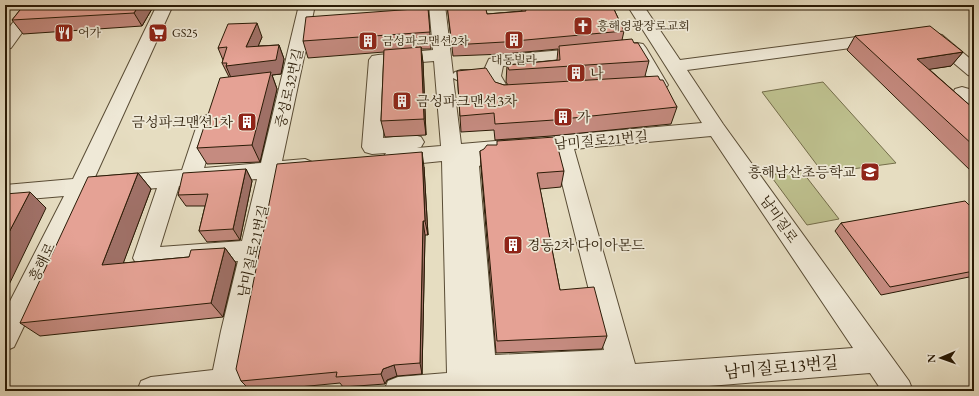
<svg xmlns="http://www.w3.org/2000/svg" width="979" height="396" font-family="'EB Garamond','Noto Serif KR',serif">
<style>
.green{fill:#bdbf8d;stroke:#746d4a}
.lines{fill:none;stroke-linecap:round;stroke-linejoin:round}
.minor-casing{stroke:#594c35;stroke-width:2}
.minor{fill:#efe9d7;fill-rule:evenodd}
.wall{fill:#c58b80;stroke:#2a1b06}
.shaded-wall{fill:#a07168;stroke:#2a1b06}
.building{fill:#e5a295;stroke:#2a1b06}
.labels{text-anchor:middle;stroke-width:3.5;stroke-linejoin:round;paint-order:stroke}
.far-poi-label{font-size:12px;fill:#2a1b06;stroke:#efe9d7;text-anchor:start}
.poi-label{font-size:14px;fill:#2a1b06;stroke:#efe9d7;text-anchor:start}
.street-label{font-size:14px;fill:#2a1b06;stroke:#efe9d7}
.near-street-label{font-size:17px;fill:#2a1b06;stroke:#efe9d7}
</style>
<rect width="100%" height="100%" fill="#e6ddc1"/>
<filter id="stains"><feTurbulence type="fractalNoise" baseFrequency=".005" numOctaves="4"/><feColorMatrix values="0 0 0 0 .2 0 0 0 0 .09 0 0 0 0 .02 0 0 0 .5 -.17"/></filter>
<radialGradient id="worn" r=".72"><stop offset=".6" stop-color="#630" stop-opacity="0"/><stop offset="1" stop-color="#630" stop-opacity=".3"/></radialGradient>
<path class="green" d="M 823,82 L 896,163 L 823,173 L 762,92 Z
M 801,170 L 839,219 L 807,225 L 770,175 Z"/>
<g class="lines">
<g class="minor-casing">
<path id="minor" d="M 26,5 L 42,5 L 11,48 L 5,49 L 5,33 Z
M 157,5 L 173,5 L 95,177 L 182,170 L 198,122 L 201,117 L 208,115 L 215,117 L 218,122 L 204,168 L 261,163 L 299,5 L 315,5 L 282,161 L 305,159 L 312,162 L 315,167 L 312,172 L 305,175 L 279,177 L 247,331 L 240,377 L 246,381 L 250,391 L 137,391 L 141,381 L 151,377 L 213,370 L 221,331 L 238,261 L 145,268 L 137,265 L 133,258 L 157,188 L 87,194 L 14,347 L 5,351 L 5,311 L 64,196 L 5,201 L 5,185 L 73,179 ZM 257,179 L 242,241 L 160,247 L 179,186 Z
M 429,5 L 445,5 L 453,74 L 455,72 L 461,70 L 484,70 L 489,59 L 504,55 L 587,48 L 593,49 L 596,53 L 593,57 L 587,58 L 503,66 L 501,76 L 508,88 L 519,87 L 526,89 L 528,93 L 526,97 C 516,100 506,101 496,98 L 486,82 L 461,82 L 453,78 L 461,144 L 702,123 L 627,5 L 643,5 L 680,60 L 880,34 L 886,35 L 888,39 L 886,43 L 880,44 L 687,70 L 723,124 L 909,381 L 913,391 L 882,391 L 870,373 L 648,391 L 384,391 L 388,381 L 398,377 L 447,373 L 442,161 L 393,166 L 386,163 L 383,158 L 386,153 L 372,154 L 365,152 L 362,147 L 369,60 L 372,56 L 378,55 L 433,50 ZM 434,61 L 441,146 L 417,148 L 421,147 L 424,142 L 421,137 L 414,135 L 383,138 L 386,65 ZM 711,136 L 853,348 L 635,364 L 574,149 ZM 554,151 L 604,350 L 495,355 L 479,166 L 484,164 L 487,159 L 486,157 Z
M 936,34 L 942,35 L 974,62 L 974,77 L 968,75 L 930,43 L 928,39 L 930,35 Z
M 637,43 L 643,44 L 646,48 L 668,85 L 665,89 L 659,91 L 653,89 L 632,54 L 621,53 L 618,49 L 621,45 Z
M 962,87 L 969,89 L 974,94 L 974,110 L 967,108 L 953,93 L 955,89 Z"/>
</g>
<use href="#minor" class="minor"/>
</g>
<path class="wall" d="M 24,5 L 152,5 L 153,7 L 142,26 L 23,34 L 12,20 Z
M 447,5 L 485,5 L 487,14 L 522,11 L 520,5 L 612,5 L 624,31 L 622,40 L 634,43 L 649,61 L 645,76 L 660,80 L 677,107 L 671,124 L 551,136 L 495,140 L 494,130 L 461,132 L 457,71 L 504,85 L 508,85 L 506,82 L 507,65 L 557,60 L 558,49 L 504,54 L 453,56 Z
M 428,8 L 431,49 L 421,49 L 423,63 L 426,135 L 385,137 L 381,121 L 384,52 L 308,58 L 303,41 Z
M 855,36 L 963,52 L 951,66 L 929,69 L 974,109 L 974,174 L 847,50 Z
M 262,37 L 258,46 L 279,45 L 284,59 L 281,74 L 272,75 L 277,89 L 260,162 L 207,164 L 197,148 L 229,77 L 222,63 L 223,60 L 218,48 Z
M 480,151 L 564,171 L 561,187 L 540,189 L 560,290 L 607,336 L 602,349 L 496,353 L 481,167 Z
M 424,167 L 428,235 L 425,235 L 422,374 L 397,376 L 387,380 L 385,384 L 343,387 L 340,383 L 258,391 L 251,391 L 241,381 Z
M 246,169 L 252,181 L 240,240 L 207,242 L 199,231 L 205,206 L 186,206 L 178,195 Z
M 138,173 L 151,189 L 123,263 L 189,257 L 225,248 L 236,263 L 223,317 L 40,336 L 20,323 Z
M 974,210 L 974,276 L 881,295 L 835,231 L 841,223 Z"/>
<path class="shaded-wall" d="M 139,5 L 152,5 L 153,7 L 142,26 L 134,13 Z
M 257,23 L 262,37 L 252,61 L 246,47 Z
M 279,45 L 284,59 L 281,74 L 272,75 L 277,89 L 260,162 L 252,145 L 232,80 L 226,66 Z
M 421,47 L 423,63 L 426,135 L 424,119 Z
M 963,52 L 951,66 L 906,73 L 917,59 Z
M 422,152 L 424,167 L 428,235 L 425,221 Z
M 246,169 L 252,181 L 240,240 L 233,229 Z
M 138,173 L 151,189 L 117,280 L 102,265 Z
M 30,192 L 46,208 L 5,293 L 5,240 Z
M 423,221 L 425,235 L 422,374 L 420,363 Z
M 225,248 L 236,263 L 223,317 L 211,303 Z
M 394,365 L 397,376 L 387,380 L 385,384 L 381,374 L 383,369 Z"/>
<path class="building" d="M 24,5 L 139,5 L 134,13 L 12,20 Z
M 447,5 L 485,5 L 487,14 L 526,11 L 524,5 L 612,5 L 624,31 L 504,42 L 452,45 Z
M 428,8 L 430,32 L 303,41 L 306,17 Z
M 257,23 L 246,47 L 279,45 L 276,60 L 226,66 L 227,63 L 222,63 L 227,47 L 218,48 L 228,24 Z
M 930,26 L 963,52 L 917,59 L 974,109 L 974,146 L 855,36 Z
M 632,39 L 634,43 L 638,43 L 649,61 L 509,70 L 507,65 L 560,60 L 559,46 Z
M 421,47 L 424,119 L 381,121 L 384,50 Z
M 486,68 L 495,82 L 504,85 L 658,76 L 660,80 L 663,80 L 677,107 L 554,120 L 495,124 L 494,113 L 460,116 L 457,71 Z
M 271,72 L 252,145 L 197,148 L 220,78 Z
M 555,137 L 564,171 L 537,173 L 560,290 L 594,287 L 607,336 L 497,341 L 480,151 L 484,149 L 487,145 L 497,145 L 497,141 Z
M 422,152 L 425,221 L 423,221 L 420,363 L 394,365 L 383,369 L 381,374 L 336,377 L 337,372 L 241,381 L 236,369 L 277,164 Z
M 246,169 L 233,229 L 199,231 L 208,194 L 178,195 L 183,173 Z
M 138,173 L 102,265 L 189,257 L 191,250 L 225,248 L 211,303 L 20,323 L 88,177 Z
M 30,192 L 5,240 L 5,194 Z
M 965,201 L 974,210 L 974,271 L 890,287 L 841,223 Z"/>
<defs>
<g id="church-square" transform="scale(1)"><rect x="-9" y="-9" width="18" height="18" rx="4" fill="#8f2418" stroke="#efe9d7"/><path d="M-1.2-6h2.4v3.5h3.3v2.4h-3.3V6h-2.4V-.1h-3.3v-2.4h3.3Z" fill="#fff"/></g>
<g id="restaurant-square" transform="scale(1)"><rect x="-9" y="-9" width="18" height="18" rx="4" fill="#8f2418" stroke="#efe9d7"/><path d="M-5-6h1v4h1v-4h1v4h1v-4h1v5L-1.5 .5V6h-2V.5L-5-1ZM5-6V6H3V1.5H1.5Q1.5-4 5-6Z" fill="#fff"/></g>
<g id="supermarket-square" transform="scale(1)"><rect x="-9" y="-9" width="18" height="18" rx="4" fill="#8f2418" stroke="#efe9d7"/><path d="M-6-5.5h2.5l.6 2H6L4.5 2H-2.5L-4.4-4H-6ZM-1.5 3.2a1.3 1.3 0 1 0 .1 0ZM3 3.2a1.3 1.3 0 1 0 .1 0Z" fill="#fff"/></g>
<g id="building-square" transform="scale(1)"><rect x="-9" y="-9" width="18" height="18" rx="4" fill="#8f2418" stroke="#efe9d7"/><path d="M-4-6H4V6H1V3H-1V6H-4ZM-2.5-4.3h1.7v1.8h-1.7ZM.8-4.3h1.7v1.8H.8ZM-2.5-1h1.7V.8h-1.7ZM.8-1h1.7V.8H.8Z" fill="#fff"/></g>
<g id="school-square" transform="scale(1)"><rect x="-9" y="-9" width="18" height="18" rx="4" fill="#8f2418" stroke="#efe9d7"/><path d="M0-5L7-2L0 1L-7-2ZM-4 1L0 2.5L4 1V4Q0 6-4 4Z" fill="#fff"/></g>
</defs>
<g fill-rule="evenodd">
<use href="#church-square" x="583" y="26"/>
<use href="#restaurant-square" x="64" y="33"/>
<use href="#supermarket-square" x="158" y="33"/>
<use href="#building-square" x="514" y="40"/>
<use href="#building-square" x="368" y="41"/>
<use href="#building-square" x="576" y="73"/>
<use href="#building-square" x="402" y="101"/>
<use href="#building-square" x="563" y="117"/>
<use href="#building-square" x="247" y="122"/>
<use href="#school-square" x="870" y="172"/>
<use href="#building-square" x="513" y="245"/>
</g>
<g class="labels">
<g class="far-poi-label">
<text x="597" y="30">흥해영광장로교회</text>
<text x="78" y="37">어가</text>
<text x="172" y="37">GS25</text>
<text x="382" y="45">금성파크맨션2차</text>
<text x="514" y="64" text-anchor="middle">대동빌라</text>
</g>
<g class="poi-label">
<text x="590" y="78">나</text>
<text x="416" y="106">금성파크맨션3차</text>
<text x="577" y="122">가</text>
<text x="233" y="127" text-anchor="end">금성파크맨션1차</text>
<text x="856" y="177" text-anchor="end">흥해남산초등학교</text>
<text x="527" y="250">경동2차 다이아몬드</text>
</g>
<g class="street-label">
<text transform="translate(289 88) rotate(-77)" y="5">중성로32번길</text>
<text transform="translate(601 140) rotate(-5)" y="5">남미질로21번길</text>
<text transform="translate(779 219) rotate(55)" y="5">남미질로</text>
<text transform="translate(253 251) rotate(-77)" y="5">남미질로21번길</text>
<text transform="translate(42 262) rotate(-64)" y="5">흥해로</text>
</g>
<g class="near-street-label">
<text transform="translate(781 367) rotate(-5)" y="6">남미질로13번길</text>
</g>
</g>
<rect width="979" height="396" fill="none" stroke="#e6ddc1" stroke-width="20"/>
<rect x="6" y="6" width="967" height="384" fill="none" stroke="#2a1b06" stroke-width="2"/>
<rect x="10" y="10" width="959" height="376" fill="none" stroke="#2a1b06"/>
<g transform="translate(941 358) rotate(268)" stroke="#efe9d7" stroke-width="3" paint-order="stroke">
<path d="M0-3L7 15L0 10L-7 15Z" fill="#2a1b06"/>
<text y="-6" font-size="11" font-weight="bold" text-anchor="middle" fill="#2a1b06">N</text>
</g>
<rect width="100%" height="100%" filter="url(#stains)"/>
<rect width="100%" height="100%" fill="url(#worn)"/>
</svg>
